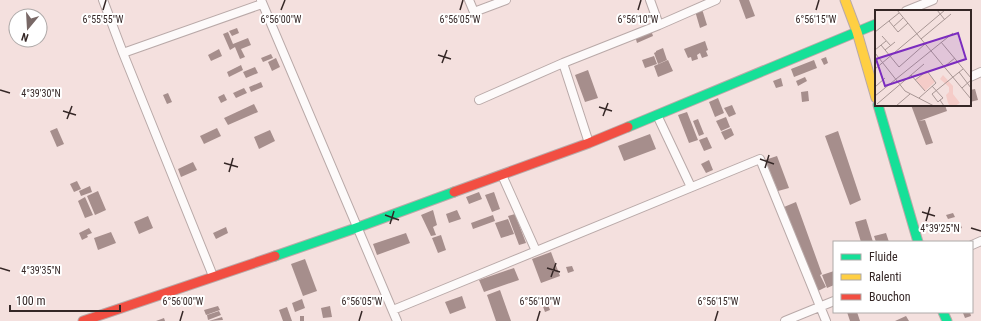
<svg xmlns="http://www.w3.org/2000/svg" width="981" height="321" font-family="'Roboto Condensed',sans-serif">
<style>
.building{fill:#a68e8c}
.lines{fill:none;stroke-linecap:round;stroke-linejoin:round}
.street-casing{stroke:#b9a9a8;stroke-width:10}
.fast-casing{stroke:#b9a9a8;stroke-width:11}
.slow-casing{stroke:#b9a9a8;stroke-width:11}
.jam-casing{stroke:#b9a9a8;stroke-width:11}
.street{stroke:#fdfafa;stroke-width:8}
.fast{stroke:#16e098;stroke-width:9}
.slow{stroke:#ffcf43;stroke-width:9}
.jam{stroke:#f24e42;stroke-width:9}
.ticks{fill:none;stroke:#352726;stroke-width:1.5}
.inset-road{fill:none;stroke:#a89694;stroke-width:1}
.view{fill:#7b2cbf;fill-opacity:0.15;stroke:#7b2cbf;stroke-width:2}
.inset-edge{fill:none;stroke:#352726;stroke-width:2}
.ticks-label{font-size:10px;text-anchor:middle;fill:#352726;stroke:#fff;stroke-width:4;stroke-linejoin:round;paint-order:stroke}
</style>
<rect width="100%" height="100%" fill="#f4e0de"/>
<path class="building" d="M 739,0 L 749,0 L 755,16 L 746,19 Z
M 702,9 L 707,25 L 700,28 L 695,11 Z
M 237,28 L 239,33 L 232,36 L 229,31 Z
M 651,30 L 653,36 L 637,43 L 635,36 Z
M 228,32 L 233,44 L 248,38 L 251,45 L 241,49 L 245,57 L 240,59 L 235,47 L 230,50 L 223,34 Z
M 705,41 L 708,50 L 706,51 L 708,56 L 702,58 L 700,53 L 697,55 L 698,59 L 692,61 L 691,57 L 688,58 L 684,49 Z
M 663,48 L 667,60 L 658,64 L 654,53 L 656,52 L 656,51 Z
M 219,49 L 222,56 L 211,61 L 208,55 Z
M 271,54 L 273,58 L 263,62 L 261,58 Z
M 654,56 L 657,64 L 645,68 L 642,60 Z
M 826,57 L 828,63 L 824,65 L 821,59 Z
M 276,58 L 280,67 L 272,71 L 268,62 Z
M 668,60 L 673,71 L 658,77 L 654,66 Z
M 814,60 L 817,68 L 794,77 L 791,69 Z
M 241,65 L 243,70 L 229,77 L 227,72 Z
M 255,67 L 258,73 L 246,78 L 243,72 Z
M 588,70 L 598,98 L 585,102 L 575,75 Z
M 805,77 L 807,81 L 798,86 L 796,81 Z
M 781,78 L 783,86 L 776,88 L 773,81 Z
M 261,82 L 263,87 L 251,92 L 249,87 Z
M 244,88 L 247,93 L 236,98 L 233,93 Z
M 975,89 L 978,100 L 970,102 L 970,90 Z
M 808,91 L 809,101 L 802,102 L 801,92 Z
M 168,93 L 172,102 L 167,104 L 163,95 Z
M 224,94 L 227,100 L 221,103 L 218,97 Z
M 718,98 L 724,113 L 715,117 L 709,102 Z
M 254,104 L 258,112 L 228,125 L 224,118 Z
M 732,105 L 736,114 L 729,117 L 724,108 Z
M 911,105 L 945,105 L 947,111 L 919,121 L 925,120 L 933,143 L 926,145 Z
M 687,112 L 698,140 L 689,143 L 678,115 Z
M 726,117 L 730,127 L 721,131 L 716,121 Z
M 698,119 L 704,134 L 699,136 L 693,121 Z
M 57,128 L 64,144 L 57,147 L 50,131 Z
M 217,128 L 221,136 L 204,144 L 200,136 Z
M 731,128 L 734,135 L 725,140 L 721,132 Z
M 270,130 L 275,141 L 259,149 L 254,137 Z
M 838,131 L 861,200 L 850,205 L 825,136 Z
M 650,134 L 656,149 L 624,161 L 618,146 Z
M 707,137 L 712,148 L 704,151 L 699,140 Z
M 777,156 L 789,188 L 778,191 L 765,160 Z
M 709,160 L 713,170 L 706,173 L 701,164 Z
M 193,162 L 197,170 L 181,177 L 178,169 Z
M 77,181 L 81,189 L 74,192 L 70,184 Z
M 90,186 L 92,192 L 81,196 L 79,191 Z
M 98,191 L 106,210 L 95,215 L 87,196 Z
M 479,192 L 482,199 L 469,204 L 466,197 Z
M 494,192 L 500,209 L 492,212 L 485,195 Z
M 85,197 L 93,215 L 85,218 L 78,201 Z
M 796,202 L 822,274 L 820,275 L 826,287 L 818,291 L 784,207 Z
M 433,210 L 437,225 L 433,227 L 436,235 L 431,236 L 421,215 Z
M 457,210 L 461,219 L 449,223 L 446,214 Z
M 953,213 L 955,217 L 948,219 L 946,215 Z
M 515,214 L 526,243 L 519,245 L 508,216 Z
M 493,215 L 495,221 L 473,229 L 471,223 Z
M 148,216 L 153,228 L 139,234 L 134,222 Z
M 508,219 L 514,234 L 501,238 L 495,223 Z
M 866,219 L 873,242 L 861,242 L 855,222 Z
M 960,223 L 962,228 L 953,231 L 951,226 Z
M 226,227 L 228,233 L 216,239 L 213,233 Z
M 89,228 L 92,233 L 87,235 L 88,237 L 82,240 L 79,233 Z
M 111,232 L 116,243 L 98,250 L 94,238 Z
M 406,233 L 410,243 L 377,255 L 373,244 Z
M 886,233 L 889,242 L 876,242 L 874,236 Z
M 441,235 L 446,250 L 438,253 L 432,238 Z
M 551,252 L 560,276 L 541,283 L 532,259 Z
M 305,259 L 317,291 L 303,296 L 291,264 Z
M 572,266 L 574,271 L 568,273 L 566,267 Z
M 514,268 L 519,280 L 484,292 L 479,280 Z
M 834,271 L 834,285 L 827,288 L 822,275 Z
M 500,290 L 511,321 L 496,321 L 487,295 Z
M 462,296 L 466,308 L 450,314 L 445,302 Z
M 302,299 L 305,308 L 295,312 L 292,303 Z
M 547,302 L 550,310 L 545,312 L 542,304 Z
M 218,306 L 220,310 L 206,315 L 204,310 Z
M 330,306 L 332,317 L 323,318 L 321,308 Z
M 287,307 L 292,321 L 283,321 L 279,310 Z
M 219,311 L 221,315 L 208,320 L 207,315 Z
M 847,312 L 857,312 L 860,321 L 850,321 Z
M 970,312 L 971,316 L 965,318 L 963,313 Z
M 300,316 L 304,316 L 304,321 L 300,321 Z
M 906,316 L 909,321 L 895,321 Z
M 222,317 L 223,320 L 209,321 Z
M 164,318 L 165,321 L 156,321 Z"/>
<g class="lines">
<g class="street-casing">
<path id="street" d="M 103,0 L 123,53 L 213,276
M 261,0 L 397,321
M 469,0 L 474,12 L 506,0
M 650,0 L 659,25
M 906,11 L 933,0
M 123,53 L 262,4
M 563,63 L 589,143
M 970,77 L 981,72
M 479,100 L 563,63 L 659,25 L 716,0
M 657,115 L 691,187
M 502,175 L 536,251
M 972,245 L 981,241
M 393,310 L 760,159 L 826,321
M 785,321 L 834,301"/>
</g>
<g class="fast-casing">
<path id="fast" d="M 878,105 L 918,242
M 628,127 L 876,24
M 275,256 L 356,228 L 454,192
M 943,312 L 947,321"/>
</g>
<g class="slow-casing">
<path id="slow" d="M 845,0 L 857,32 L 876,98"/>
</g>
<g class="jam-casing">
<path id="jam" d="M 454,192 L 589,143 L 628,127
M 83,321 L 275,256"/>
</g>
<use href="#street" class="street"/>
<use href="#fast" class="fast"/>
<use href="#slow" class="slow"/>
<use href="#jam" class="jam"/>
</g>
<path class="ticks" d="M 103,10 L 106,0M 281,10 L 285,0M 460,10 L 463,0M 638,10 L 641,0M 816,10 L 819,0M 438,55 L 451,59M 442,63 L 447,50M 0,90 L 10,93M 599,107 L 612,111M 63,111 L 76,115M 603,116 L 608,103M 67,119 L 72,106M 760,159 L 774,164M 224,163 L 238,167M 765,168 L 769,155M 229,172 L 233,158M 922,212 L 935,216M 385,215 L 399,220M 926,221 L 930,207M 390,224 L 394,211M 971,228 L 981,231M 0,268 L 10,271M 547,268 L 560,272M 551,277 L 556,263M 180,321 L 183,311M 359,321 L 362,311M 537,321 L 540,311M 715,321 L 718,311"/>
<g transform="translate(875 10)">
<rect width="96" height="96" fill="#f4e0de"/>
<path d="M 68,65 L 78,76 L 78,84 L 85,93 L 80,96 L 75,96 L 73,93 L 71,85 L 74,82 L 74,77 L 65,69 Z" fill="#f5ccc8"/>
<path d="M 51,61 L 60,72 L 50,81 L 41,70 Z" fill="#f5ccc8"/>
<path class="inset-road" d="M 22,0 L 96,89M 62,0 L 70,10M 14,11 L 23,22 L 33,13M 18,17 L 28,8M 0,22 L 24,3M 7,26 L 16,36M 46,29 L 76,4M 66,32 L 96,68M 6,35 L 24,57 L 50,34M 0,40 L 11,31M 10,40 L 20,32M 0,43 L 30,81 L 59,96M 70,56 L 80,48M 0,59 L 70,0M 84,62 L 96,78M 36,65 L 50,81M 40,70 L 52,61 L 61,73 L 44,88M 57,76 L 68,88 L 65,90 L 69,96M 0,77 L 10,68M 87,78 L 96,70M 0,86 L 78,23M 65,90 L 63,92 L 57,84 L 88,59M 2,94 L 49,54M 21,96 L 35,84"/>
<path class="view" d="M 83,23 L 91,49 L 10,76 L 1,49 Z"/>
<rect width="96" height="96" class="inset-edge"/>
</g>
<g class="ticks-label">
<text x="103" y="23">6°55'55"W</text>
<text x="281" y="23">6°56'00"W</text>
<text x="460" y="23">6°56'05"W</text>
<text x="638" y="23">6°56'10"W</text>
<text x="816" y="23">6°56'15"W</text>
<text x="41" y="97">4°39'30"N</text>
<text x="940" y="232">4°39'25"N</text>
<text x="41" y="274">4°39'35"N</text>
<text x="183" y="305">6°56'00"W</text>
<text x="362" y="305">6°56'05"W</text>
<text x="540" y="305">6°56'10"W</text>
<text x="718" y="305">6°56'15"W</text>
</g>
<rect x="833" y="241" width="140" height="72" fill="#ffffff" stroke="#aea9a8"/>
<rect x="841" y="254" width="20" height="6" fill="#16e098" stroke="#aea9a8"/>
<text x="869" y="261" font-size="12" fill="#352726">Fluide</text>
<rect x="841" y="274" width="20" height="6" fill="#ffcf43" stroke="#aea9a8"/>
<text x="869" y="281" font-size="12" fill="#352726">Ralenti</text>
<rect x="841" y="294" width="20" height="6" fill="#f24e42" stroke="#aea9a8"/>
<text x="869" y="301" font-size="12" fill="#352726">Bouchon</text>
<g transform="translate(28 28) rotate(198)"><circle r="19" fill="#ffffff" stroke="#aea9a8"/>
<path d="M0-3L7 15L0 10L-7 15Z" fill="#786866"/>
<text y="-6" font-size="11" font-weight="bold" text-anchor="middle" fill="#352726">N</text>
</g>
<path d="M10 305v6h110v-6" fill="none" stroke="#352726" stroke-width="2"/>
<text x="16" y="305" font-size="12" fill="#352726" stroke="#ffffff" stroke-width="3" paint-order="stroke">100 m</text>
</svg>
